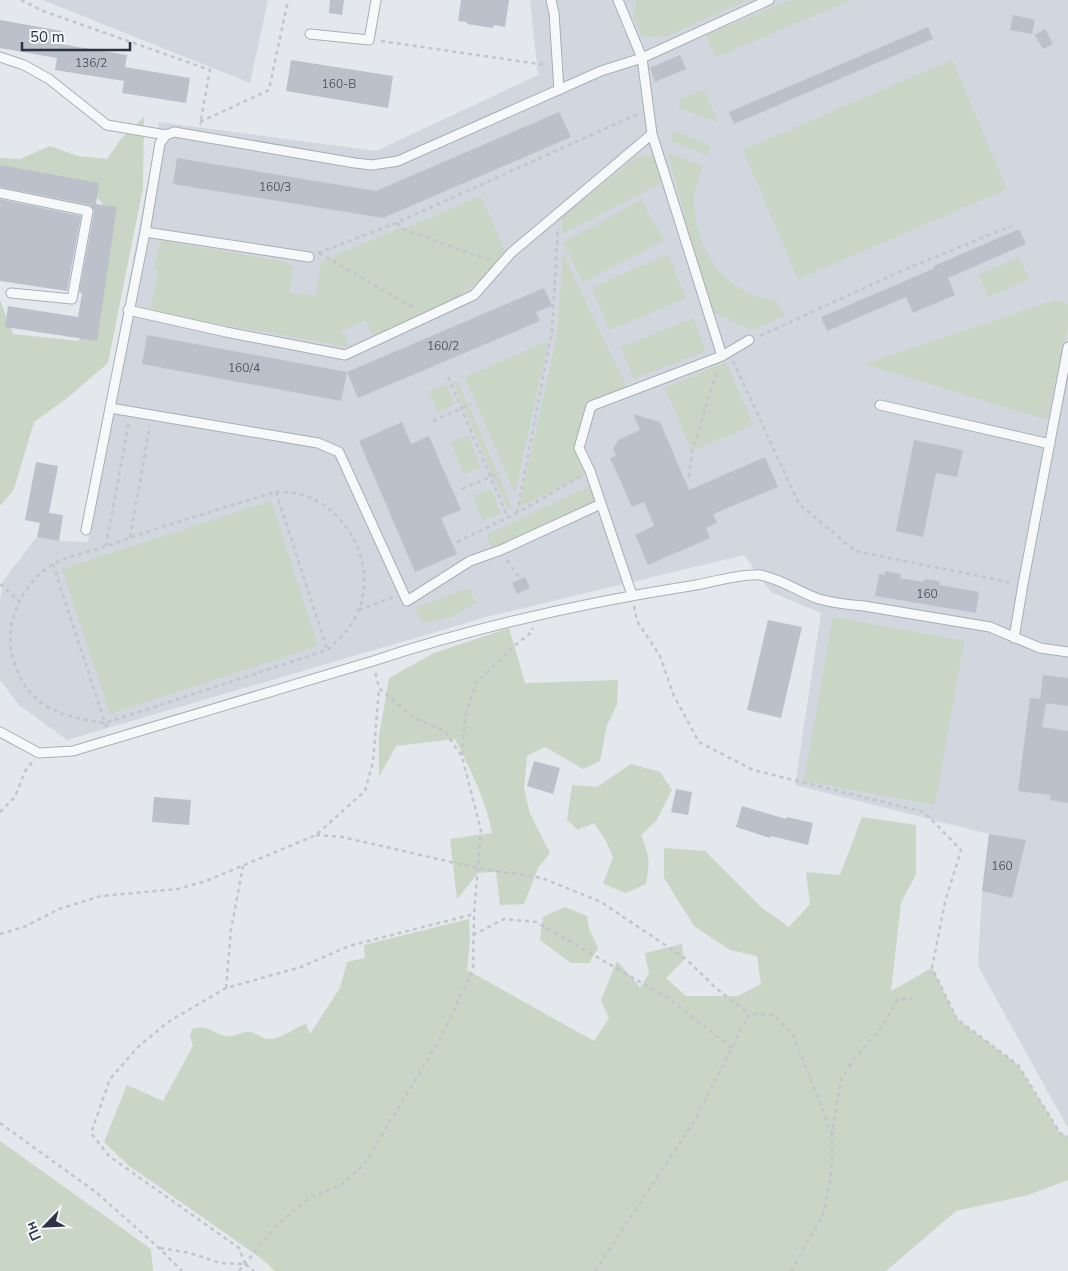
<svg xmlns="http://www.w3.org/2000/svg" width="1068" height="1271" font-family="'Nunito Sans',sans-serif">
<style>
.built{fill:#d2d6de}
.green{fill:#c9d6c5}
.building{fill:#bbc0ca}
.lines{fill:none;stroke-linecap:round;stroke-linejoin:round}
.lane-casing{stroke:#a9aeb7;stroke-width:11}
.path{stroke:#c2c5cb;stroke-width:2.5;stroke-dasharray:4 4;stroke-linecap:butt}
.lane{stroke:#f7f8fa;stroke-width:9}
.labels{text-anchor:middle;stroke-width:5;stroke-linejoin:round;paint-order:stroke}
.number-label{font-size:12px;fill:#4f5766}
</style>
<rect width="100%" height="100%" fill="#e4e7ec"/>
<path class="built" d="M 43,0 L 268,0 L 250,83 Z
M 530,0 L 1068,0 L 1068,1128 L 978,966 L 982,891 L 989,834 L 795,785 L 821,613 L 771,592 L 744,555 L 490,616 L 67,740 L 19,705 L 0,680 L 0,600 L 3,581 L 37,537 L 59,541 L 88,542 L 108,433 L 101,431 L 159,122 L 376,151 L 538,75 Z"/>
<path class="green" d="M 636,0 L 748,0 L 667,36 L 643,37 L 633,17 Z
M 790,0 L 851,0 L 716,57 L 706,35 Z
M 952,60 L 1007,189 L 798,279 L 743,150 Z
M 704,90 L 718,122 L 679,108 L 681,99 Z
M 144,117 L 143,188 L 108,363 L 66,399 L 34,422 L 14,489 L 0,506 L 0,300 L 13,334 L 78,341 L 100,313 L 114,217 L 86,185 L 0,169 L 0,158 L 20,159 L 50,146 L 78,156 L 107,159 L 121,139 Z
M 674,131 L 711,146 L 707,155 L 670,140 Z
M 668,153 L 703,166 C 700,176 695,187 694,196 C 692,237 712,274 748,293 C 756,297 768,299 777,302 L 785,316 L 750,330 L 716,313 L 708,306 Z
M 655,155 L 663,182 L 562,234 L 562,216 L 635,158 Z
M 481,196 L 506,254 L 475,284 L 455,299 L 373,336 L 365,320 L 342,331 L 349,347 L 157,313 L 152,310 L 152,301 L 158,271 L 154,270 L 160,243 L 163,241 L 280,261 L 293,266 L 290,293 L 316,296 L 321,262 L 402,227 L 404,229 Z
M 641,200 L 664,240 L 583,282 L 563,243 Z
M 563,253 L 626,386 L 591,403 L 579,452 L 587,474 L 519,507 L 557,335 Z
M 668,254 L 686,298 L 609,330 L 592,288 Z
M 1019,257 L 1029,279 L 988,297 L 979,275 Z
M 1055,300 L 1062,301 L 1068,305 L 1068,327 L 1047,420 L 865,364 Z
M 693,318 L 706,351 L 634,379 L 621,347 Z
M 548,341 L 515,494 L 465,377 Z
M 726,362 L 753,425 L 692,451 L 665,388 Z
M 458,381 L 512,507 L 507,509 L 453,383 Z
M 446,384 L 455,404 L 438,412 L 429,391 Z
M 468,435 L 481,467 L 464,474 L 451,443 Z
M 590,486 L 595,500 L 593,508 L 492,549 L 487,535 Z
M 491,489 L 501,513 L 483,520 L 473,496 Z
M 271,501 L 318,646 L 110,714 L 62,569 Z
M 468,588 L 476,603 L 451,617 L 423,623 L 415,608 Z
M 833,617 L 964,641 L 935,805 L 804,781 Z
M 509,628 L 525,683 L 618,680 L 617,705 L 607,725 L 600,761 L 583,769 L 545,747 L 527,756 L 524,788 L 530,814 L 550,853 L 538,868 L 524,904 L 500,905 L 496,872 L 478,873 L 457,899 L 450,839 L 492,833 C 486,800 470,769 455,739 L 396,746 L 379,777 L 379,736 L 389,678 L 434,653 Z
M 631,764 L 660,772 L 672,790 L 656,821 L 641,835 C 650,857 650,861 646,884 L 626,893 L 603,884 L 613,857 L 606,841 L 594,823 L 578,830 L 567,820 L 572,785 L 597,787 Z
M 862,817 L 916,825 L 916,875 L 901,902 L 891,991 L 932,968 L 957,1019 L 1018,1065 L 1060,1133 L 1068,1137 L 1068,1180 L 1028,1195 L 956,1211 L 886,1271 L 275,1271 L 262,1259 L 128,1165 L 104,1142 L 127,1085 L 163,1101 L 193,1046 L 190,1037 L 192,1029 C 209,1024 211,1033 225,1036 C 235,1038 239,1032 248,1032 C 256,1032 262,1039 270,1039 C 282,1039 295,1027 306,1024 L 310,1034 L 340,988 L 347,962 L 365,958 L 364,945 L 469,919 L 470,941 L 467,970 L 594,1041 L 609,1018 L 601,1000 L 617,961 L 640,987 L 649,974 L 645,953 L 682,944 L 684,960 L 666,978 L 686,996 L 738,996 L 761,984 L 757,956 L 730,950 L 694,926 L 664,878 L 664,848 L 705,851 L 762,908 L 789,927 L 810,904 L 806,872 L 840,875 Z
M 565,907 L 587,916 L 589,929 L 598,948 L 589,963 L 571,963 L 540,940 L 543,917 Z
M 0,1141 L 151,1249 L 153,1271 L 0,1271 Z"/>
<path class="building" d="M 330,0 L 344,0 L 342,15 L 329,13 Z
M 461,0 L 509,0 L 505,27 L 494,25 L 493,28 L 467,24 L 467,22 L 458,21 Z
M 1013,15 L 1035,20 L 1032,34 L 1010,30 Z
M 0,20 L 62,31 L 60,44 L 127,55 L 125,67 L 190,78 L 186,103 L 122,93 L 124,81 L 55,70 L 57,58 L 0,48 Z
M 928,27 L 933,39 L 734,124 L 729,112 Z
M 1045,29 L 1053,44 L 1043,49 L 1035,35 Z
M 680,55 L 686,69 L 655,82 L 650,68 Z
M 291,60 L 393,76 L 388,108 L 286,91 Z
M 559,112 L 571,137 L 383,218 L 173,184 L 177,158 L 376,191 Z
M 0,165 L 99,183 L 96,204 L 117,207 L 97,341 L 5,327 L 8,306 L 78,317 L 82,293 L 79,293 L 94,212 L 92,207 L 89,205 L 0,187 Z
M 0,199 L 81,216 L 67,291 L 0,281 Z
M 1019,229 L 1026,244 L 948,278 L 955,295 L 913,313 L 906,297 L 827,331 L 821,317 L 935,268 L 934,266 Z
M 544,288 L 552,306 L 536,312 L 540,321 L 358,398 L 347,372 Z
M 147,335 L 347,372 L 341,401 L 142,364 Z
M 633,414 L 660,422 L 689,490 L 765,457 L 778,487 L 713,514 L 717,523 L 706,528 L 710,538 L 648,565 L 635,535 L 654,526 L 644,502 L 632,507 L 610,458 L 616,456 L 613,449 L 618,440 L 640,430 Z
M 402,422 L 411,444 L 429,436 L 461,510 L 441,518 L 457,554 L 415,572 L 359,441 Z
M 914,440 L 963,450 L 957,477 L 936,473 L 923,537 L 896,531 Z
M 36,462 L 58,466 L 49,513 L 63,515 L 59,541 L 37,537 L 40,523 L 25,520 Z
M 885,571 L 901,574 L 900,578 L 923,582 L 924,579 L 940,581 L 939,585 L 979,592 L 976,613 L 875,596 L 879,574 L 885,575 Z
M 525,577 L 530,588 L 517,594 L 512,583 Z
M 768,620 L 802,627 L 781,718 L 747,710 Z
M 1043,675 L 1068,678 L 1068,706 L 1046,703 L 1042,727 L 1068,731 L 1068,803 L 1050,800 L 1051,795 L 1018,791 L 1030,698 L 1040,699 Z
M 534,761 L 560,768 L 553,794 L 527,786 Z
M 676,789 L 692,792 L 688,815 L 671,812 Z
M 154,797 L 191,800 L 189,825 L 152,822 Z
M 742,806 L 786,819 L 787,817 L 813,823 L 808,845 L 771,836 L 770,838 L 736,827 Z
M 989,834 L 1026,840 L 1012,898 L 982,891 Z"/>
<g class="lines">
<g class="lane-casing">
<path id="lane" d="M 551,0 L 554,13 L 559,90
M 310,34 L 369,40 L 376,0
M 0,57 L 24,65 L 49,79 L 107,125 L 166,135
M 0,193 L 88,211 L 72,299 L 11,293
M 145,232 L 309,257
M 128,310 L 226,332 L 345,355 L 474,295 L 511,253 L 652,134 L 642,58 L 618,0
M 722,356 L 749,340
M 880,405 L 1050,444
M 601,504 L 501,550 L 470,561 L 407,601 L 339,452 L 318,443 L 110,408 L 145,232 L 160,143 L 166,135 L 174,132 L 355,163 L 372,165 L 398,161 L 601,71 L 642,58 L 769,0
M 86,530 L 110,408
M 632,595 L 590,471 L 579,448 L 591,406 L 722,356 L 652,134
M 1014,638 L 1023,584 L 1068,347
M 0,732 L 39,753 L 73,751 L 373,661 C 478,626 587,602 696,585 C 712,582 745,573 760,575 C 781,579 799,592 819,599 C 834,603 849,605 864,606 L 990,627 L 1040,648 L 1068,652"/>
</g>
<path class="path" d="M 21,0 L 43,11 L 210,70 L 200,125
M 381,41 L 546,65
M 200,122 L 269,90 L 288,0
M 397,223 L 404,229 L 491,261
M 318,253 L 396,223 L 638,114
M 319,253 L 416,309
M 760,336 L 899,272 L 1011,226
M 733,361 L 799,504 L 855,551 L 1013,583
M 448,377 L 508,518
M 433,421 L 471,404
M 689,477 L 692,451 L 718,369
M 462,489 L 500,473
M 276,492 C 283,492 292,492 299,494 C 347,506 378,565 358,611 C 351,628 341,638 327,650 L 105,723 C 69,718 30,709 17,669 C 15,664 12,657 11,651 C 6,618 24,582 53,564 C 65,557 92,551 107,546 C 162,526 219,509 276,492 Z
M 276,492 L 327,649
M 517,513 L 552,330 L 558,228
M 130,537 L 150,425
M 457,542 L 517,513 L 581,476
M 106,546 L 129,421
M 507,560 L 520,579
M 53,564 L 107,729
M 0,584 L 19,601
M 634,606 L 637,621 L 660,656 L 674,696 L 699,742 L 753,770 L 924,812 L 961,850 L 945,902 L 932,968 L 957,1019 L 1018,1065 L 1060,1133 L 1068,1137
M 359,610 L 393,597
M 462,755 L 465,718 L 476,683 L 514,646 L 532,632 L 533,628
M 0,812 L 15,797 L 25,771 L 32,762
M 316,835 L 342,837 L 477,868 L 542,878 L 601,902 L 686,959 L 716,988 L 749,1014
M 0,934 L 24,927 L 59,909 L 101,896 L 178,889 L 206,881 L 316,835 L 365,791 L 373,762 L 379,689
M 473,935 L 504,919 L 536,922 L 668,998 L 732,1048
M 226,988 L 231,930 L 243,866
M 0,1123 L 97,1193 L 159,1248 L 182,1271
M 160,1248 L 190,1253 L 220,1263 L 245,1264 L 254,1271
M 245,1264 L 239,1248 L 109,1156 L 91,1133 L 110,1079 L 138,1047 L 168,1022 L 226,988 L 301,967 L 349,946 L 474,914
M 239,1271 L 277,1225 L 292,1212 L 311,1197 L 340,1186 L 363,1166 L 440,1039 L 473,970 L 474,914 L 481,830 L 462,757 L 445,731 L 414,718 L 379,688 L 375,671
M 595,1271 L 695,1120 L 749,1014 L 773,1015 L 793,1034 L 832,1134
M 791,1271 L 823,1215 L 829,1188 L 832,1164 L 832,1134 L 841,1080 L 853,1060 L 880,1029 L 898,999 L 916,998"/>
<use href="#lane" class="lane"/>
</g>
<g class="labels">
<g class="number-label">
<text x="91" y="67">136/2</text>
<text x="339" y="88">160-В</text>
<text x="275" y="191">160/3</text>
<text x="443" y="350">160/2</text>
<text x="244" y="372">160/4</text>
<text x="927" y="598">160</text>
<text x="1002" y="870">160</text>
</g>
</g>
<g transform="translate(45 1226) rotate(246)" stroke="#f4f6f9" stroke-width="4" paint-order="stroke">
<path d="M0-4L9 19L0 12L-9 19Z" fill="#2b3445"/>
<text y="-8" font-size="14" font-weight="bold" text-anchor="middle" fill="#2b3445">Пн</text>
</g>
<path d="M22 42v8h108v-8" fill="none" stroke="#2b3445" stroke-width="2.5"/>
<text x="30" y="42" font-size="15" fill="#2b3445" stroke="#f4f6f9" stroke-width="4" paint-order="stroke">50 m</text>
</svg>
